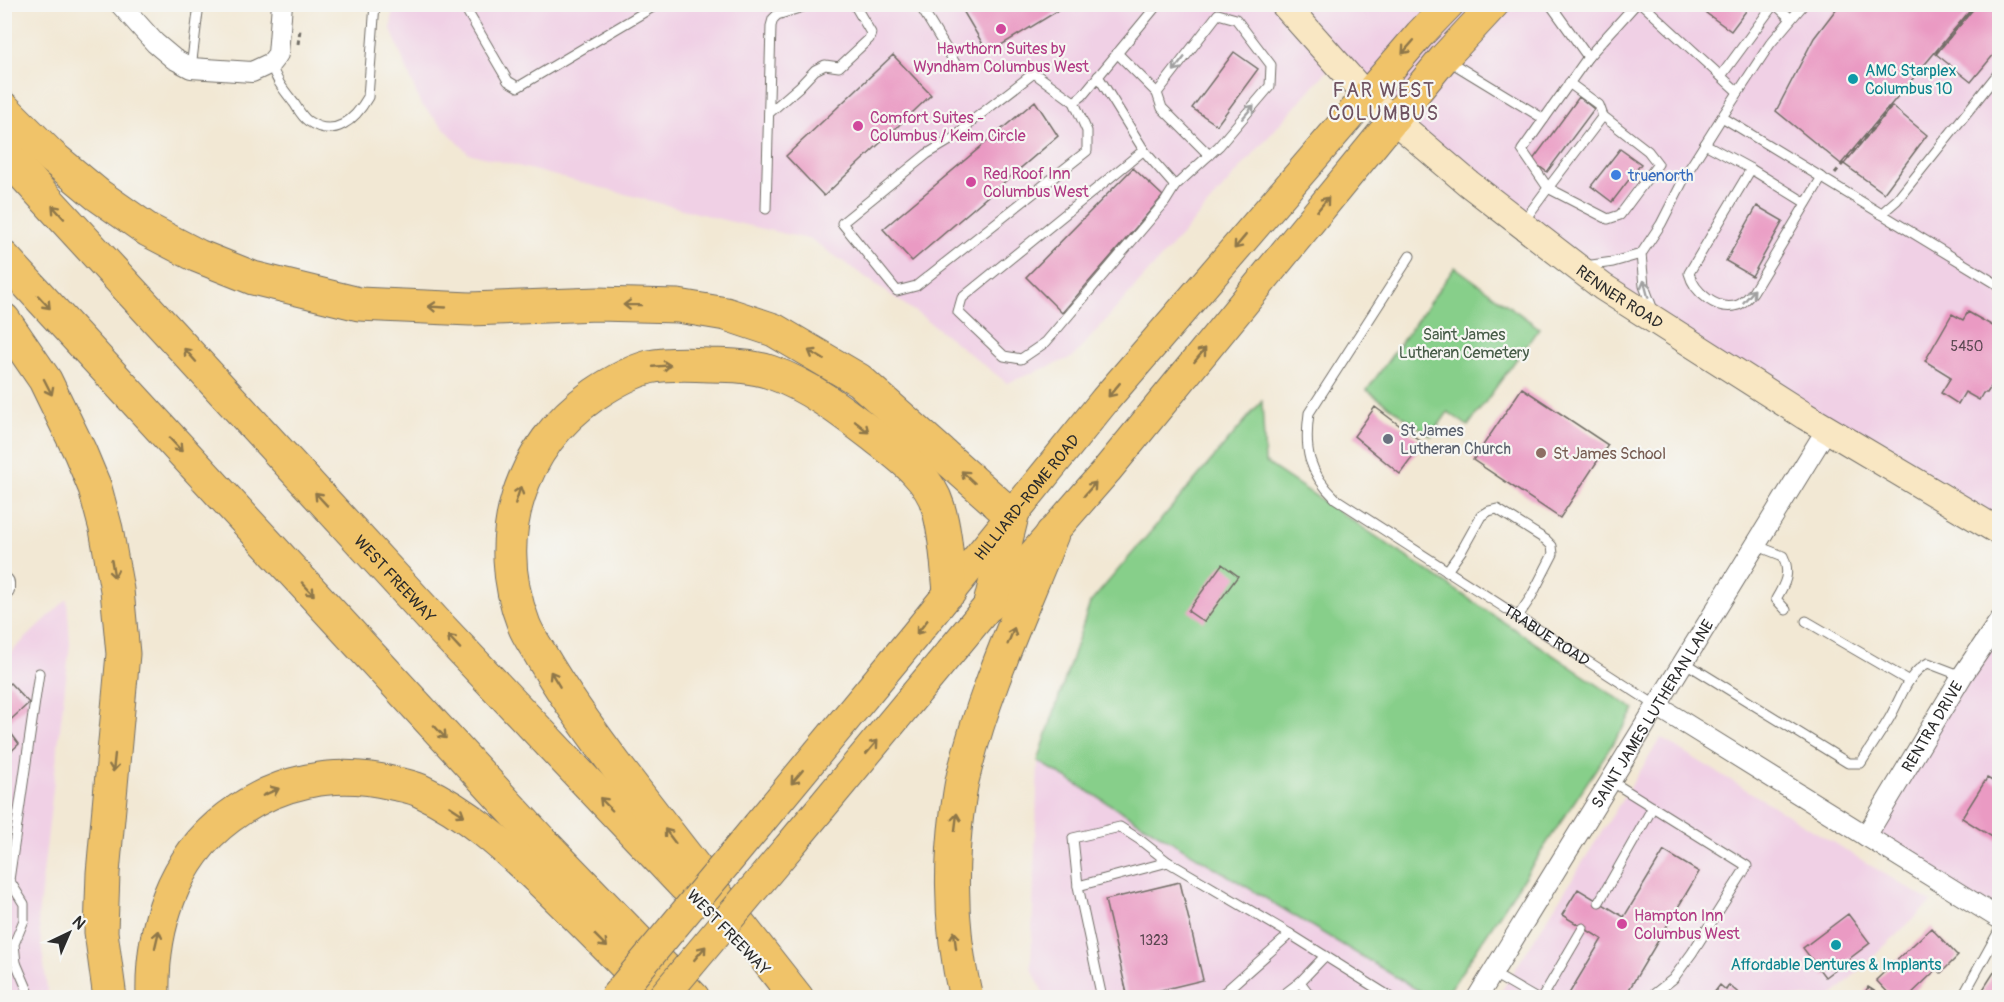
<svg xmlns="http://www.w3.org/2000/svg" width="2004" height="1002" font-family="Pangolin,sans-serif">
<style>
.built{fill:#f0d0e5}
.green{fill:#87cf8a;stroke:#597d5a;stroke-width:1.5}
.building{fill:#ea9ac3}
.lines{fill:none;stroke-linecap:round;stroke-linejoin:round}
.lane-casing{stroke:#716d66;stroke-width:11}
.street-casing{stroke:#716d66;stroke-width:22}
.secondary-casing{stroke:#716d66;stroke-width:29}
.primary-casing{stroke:#716d66;stroke-width:32}
.highway-casing{stroke:#716d66;stroke-width:35}
.path{stroke:#716d66;stroke-width:3;stroke-dasharray:4.5 4.5;stroke-linecap:butt}
.lane{stroke:#fff;stroke-width:9}
.street{stroke:#fff;stroke-width:20}
.secondary{stroke:#f9e7c3;stroke-width:27}
.primary{stroke:#f0c369;stroke-width:30}
.highway{stroke:#f0c369;stroke-width:33}
.primary-bridge-casing{stroke:#716d66;stroke-width:32;stroke-linecap:butt}
.primary-bridge{stroke:#f0c369;stroke-width:30}
.oneway{stroke:#8e774a}
.oneway2{stroke:#a0a0a0}
.hotel-dot{fill:#d1479c;stroke:#f6f6f2;stroke-width:2}
.culture-dot{fill:#0f9aa8;stroke:#f6f6f2;stroke-width:2}
.shop-dot{fill:#3f7fe0;stroke:#f6f6f2;stroke-width:2}
.worship-dot{fill:#6b7280;stroke:#f6f6f2;stroke-width:2}
.education-dot{fill:#8d6e63;stroke:#f6f6f2;stroke-width:2}
.labels{text-anchor:middle;stroke-width:4.5;stroke-linejoin:round;paint-order:stroke}
.number-label{font-size:14px;fill:#5b4751}
.hotel-label{font-size:16px;fill:#b23c85;stroke:#f6f6f2;text-anchor:start}
.culture-label{font-size:16px;fill:#0d838f;stroke:#f6f6f2;text-anchor:start}
.shop-label{font-size:16px;fill:#366cbe;stroke:#f6f6f2;text-anchor:start}
.street-label{font-size:16px;fill:#2b2b2b;stroke:#f6f6f2}
.park-label{font-size:16px;fill:#475c48;stroke:#f6f6f2}
.worship-label{font-size:16px;fill:#5b616d;stroke:#f6f6f2;text-anchor:start}
.education-label{font-size:16px;fill:#785e54;stroke:#f6f6f2;text-anchor:start}
.quarter-label{font-size:20px;letter-spacing:1.5px;fill:#6e5260;stroke:#f6f6f2}
</style>
<rect width="100%" height="100%" fill="#f6f6f2"/>
<filter id="ink" filterUnits="userSpaceOnUse"><feTurbulence type="fractalNoise" baseFrequency=".0167" numOctaves="2"/><feDisplacementMap in="SourceGraphic" scale="12" xChannelSelector="R" yChannelSelector="G"/><feConvolveMatrix kernelMatrix="1 2 1 2 8 2 1 2 1" color-interpolation-filters="sRGB"/></filter>
<filter id="wash" filterUnits="userSpaceOnUse"><feTurbulence type="fractalNoise" baseFrequency=".008" numOctaves="4" result="noise"/><feDisplacementMap in="SourceGraphic" scale="24" xChannelSelector="R" yChannelSelector="G"/><feGaussianBlur stdDeviation="1.35" result="paint"/><feColorMatrix in="noise" values="0 0 0 0 0 0 0 0 0 0 0 0 0 0 0 0 0 1.4 0 .05"/><feComposite in="paint" operator="in"/></filter>
<g filter="url(#wash)">
<rect width="100%" height="100%" fill="#f2e8d4"/>
<path class="built" d="M 393,4 L 1999,5 L 1999,532 L 1657,322 L 1334,63 L 1073,357 L 1007,383 L 924,318 L 812,240 L 724,220 L 468,153 L 420,103 L 391,29 Z
M 67,599 L 70,644 L 38,917 L 48,997 L 5,998 L 5,658 Z
M 1999,620 L 1999,919 L 1866,836 Z
M 1661,738 L 1931,902 L 1831,997 L 1497,998 Z
M 1038,761 L 1429,997 L 1045,997 L 1031,967 Z"/>
<path class="green" d="M 1455,267 L 1539,328 L 1468,426 L 1448,412 L 1431,436 L 1367,390 Z
M 1262,401 L 1265,462 L 1635,710 L 1445,997 L 1429,997 L 1038,761 L 1090,603 Z"/>
<g id="blocks">
<path class="building" d="M 959,4 L 1069,4 L 988,53 Z
M 1840,4 L 1969,4 L 1973,7 L 1841,164 L 1776,111 L 1814,38 Z
M 1972,4 L 2000,4 L 2000,47 L 1971,82 L 1936,54 L 1975,7 Z
M 1695,5 L 1737,5 L 1746,11 L 1731,31 Z
M 1234,52 L 1258,69 L 1217,125 L 1192,108 Z
M 893,55 L 931,95 L 824,196 L 786,156 Z
M 1579,97 L 1594,109 L 1547,172 L 1532,161 Z
M 1035,101 L 1058,136 L 912,261 L 883,229 Z
M 1892,106 L 1927,135 L 1884,193 L 1844,164 Z
M 1620,149 L 1641,164 L 1612,202 L 1591,186 Z
M 1133,168 L 1163,196 L 1062,313 L 1026,277 Z
M 1757,206 L 1783,221 L 1752,276 L 1726,261 Z
M 1968,312 L 2000,330 L 2000,385 L 1994,382 L 1987,393 L 1983,393 L 1979,400 L 1965,392 L 1958,404 L 1941,393 L 1951,377 L 1925,361 L 1952,314 L 1963,320 Z
M 1522,388 L 1608,445 L 1560,518 L 1473,460 Z
M 1375,407 L 1423,443 L 1400,474 L 1354,436 Z
M 1222,564 L 1238,576 L 1204,622 L 1188,611 Z
M 10,683 L 29,703 L 5,725 L 19,744 L 4,758 L 4,688 Z
M 1987,778 L 2000,785 L 2000,842 L 1962,818 Z
M 1664,851 L 1699,872 L 1624,998 L 1567,997 L 1602,939 L 1562,915 L 1578,889 L 1624,917 Z
M 1180,882 L 1203,980 L 1128,998 L 1105,900 Z
M 1848,914 L 1870,943 L 1825,977 L 1803,948 Z
M 1931,928 L 1958,956 L 1941,973 L 1937,969 L 1907,998 L 1893,998 L 1876,980 Z
M 1998,966 L 2000,967 L 2000,998 L 1992,998 L 1982,991 Z
M 1720,985 L 1726,990 L 1729,985 L 1744,998 L 1710,998 Z
M 1868,987 L 1885,998 L 1862,998 Z"/>
</g>
</g>
<g filter="url(#ink)">
<use href="#blocks" fill-opacity="0" stroke="#716d66" stroke-width="1.5"/>
<g class="lines">
<g class="lane-casing">
<g id="lane">
<path d="M 463,4 L 508,81 L 518,87 L 658,4"/>
<path d="M 919,4 L 955,63"/>
<path d="M 1550,4 L 1588,57"/>
<path d="M 1642,4 L 1738,92"/>
<path d="M 1775,4 L 1791,19"/>
<path d="M 1117,53 L 1157,93 L 1162,108 L 1209,155"/>
<path d="M 1449,61 L 1544,119"/>
<path d="M 271,63 C 276,81 283,89 294,103 C 298,109 302,117 308,121 C 334,139 355,120 368,97 L 375,4"/>
<path d="M 191,68 L 199,4"/>
<path d="M 1034,73 L 1074,102 L 1087,131 L 1087,151 L 916,286 L 897,291 L 842,223 L 927,154 L 957,136 L 973,120 Z"/>
<path d="M 1098,76 L 1145,152 L 1175,186 L 1219,146 L 1270,86 L 1271,65 L 1236,19 L 1218,14 L 1157,93"/>
<path d="M 1721,76 L 1774,4"/>
<path d="M 1569,83 L 1599,105 L 1603,116"/>
<path d="M 1074,102 L 1082,96 L 1158,4"/>
<path d="M 769,113 L 799,87 L 815,70 L 825,65 L 839,67 L 869,39 L 871,33 L 854,4"/>
<path d="M 1603,116 L 1648,151 L 1658,164 L 1620,215 L 1608,219 L 1548,188 Z"/>
<path d="M 1722,117 L 2000,286"/>
<path d="M 1705,144 L 1751,169 L 1689,273 C 1694,292 1717,312 1738,305 C 1744,303 1749,296 1753,292 L 1822,177"/>
<path d="M 1144,150 L 962,298 L 958,312 L 1004,356 L 1021,359 L 1046,342 L 1165,202 L 1175,186"/>
<path d="M 1751,169 L 1806,203"/>
<path d="M 766,209 L 771,26 L 773,19 L 777,15 L 812,4"/>
<path d="M 1881,214 L 1897,200 L 2000,71"/>
<path d="M 1523,222 L 1548,188 L 1522,150 L 1588,57 L 1636,4"/>
<path d="M 1641,254 L 1661,224 L 1688,171 L 1722,117 L 1770,44 L 1804,4"/>
<path d="M 1641,254 L 1644,286 L 1653,310"/>
<path id="s1" d="M 1410,256 L 1309,413 C 1304,450 1308,472 1336,499 L 1657,706"/>
<path d="M 1585,266 L 1613,262 L 1641,254"/>
<path d="M 1755,545 L 1783,556 C 1791,573 1785,584 1776,599 L 1786,610"/>
<path d="M 1447,571 L 1462,550 L 1481,516 L 1489,511 L 1497,509 L 1546,540 L 1552,546 L 1553,554 L 1531,597 L 1519,615"/>
<path d="M 1806,621 L 1909,681"/>
<path d="M 1684,662 L 1848,763 L 1861,763 C 1870,748 1880,734 1889,719 C 1900,701 1907,673 1928,663 L 1962,676"/>
<path d="M 1611,781 L 1747,866 L 1692,953 L 1673,979 L 1649,998"/>
<path d="M 1078,886 L 1073,838 L 1120,827 L 1140,840 L 1168,862"/>
<path d="M 1599,902 L 1653,807"/>
<path d="M 4,948 L 16,963"/>
<path d="M 1492,973 L 1535,998"/>
<path d="M 1300,982 L 1312,998"/>
<path d="M 31,998 L 16,963 L 14,944 L 24,920 L 24,904 L 9,880 L 39,673"/>
<path d="M 1102,998 L 1078,886 L 1168,862 L 1290,934"/>
<path d="M 1218,998 L 1290,934 L 1392,998"/>
<path d="M 1279,998 L 1300,982 L 1325,956"/>
<path d="M 1542,998 L 1583,928"/>
<path d="M 1962,998 L 2000,929"/>
</g>
</g>
<g class="street-casing">
<g id="street">
<path d="M 120,4 L 155,43 L 174,59 L 191,68 L 252,72 L 271,63 L 278,54 L 282,4"/>
<path d="M 4,583 L 4,589"/>
<path d="M 1657,706 L 2000,919"/>
<path id="s2" d="M 1866,836 L 1962,676 L 2000,620"/>
<path id="s3" d="M 1477,998 L 1827,429"/>
</g>
</g>
<g class="secondary-casing">
<g id="secondary">
<path id="s4" d="M 1284,4 L 1366,96 L 1468,183 L 1603,287 L 1805,416 L 2000,532"/>
</g>
</g>
<g class="primary-casing">
<g id="primary">
<path id="s5" d="M 758,825 L 915,635 L 1105,400 L 1420,34 L 1449,4"/>
<path d="M 787,849 L 990,604 L 1107,470 L 1444,58 L 1494,4"/>
</g>
</g>
<g class="highway-casing">
<g id="highway">
<path d="M 4,109 L 51,156 L 98,195 L 148,230 L 198,256 L 253,278 L 359,304 L 470,309 L 597,304 L 678,306 L 726,314 L 774,330 L 859,380 L 1012,516 L 990,604"/>
<path id="s6" d="M 4,153 L 437,624 L 685,886"/>
<path d="M 4,258 L 541,841 L 693,998"/>
<path d="M 4,320 L 45,380 L 80,452 L 95,488 L 106,529 L 117,590 L 123,654 L 103,873 L 101,932 L 110,998"/>
<path d="M 153,998 C 151,929 172,859 229,817 C 277,781 334,769 392,783 C 401,785 410,786 419,790 C 467,812 504,846 542,882 C 582,920 619,959 658,998"/>
<path d="M 797,998 C 738,923 679,848 621,772 C 593,735 565,697 542,657 C 536,646 528,636 524,625 C 490,538 519,447 595,394 C 610,384 631,372 649,367 C 668,363 691,364 710,365 C 729,365 752,366 770,372 C 808,385 843,412 874,436 C 898,455 929,476 938,507 C 946,533 947,564 950,591"/>
<path d="M 966,998 C 951,936 949,875 957,813 C 959,801 960,788 963,777 C 983,693 1020,614 1052,534"/>
</g>
</g>
<path class="path" d="M 298,44 L 300,30
M 1936,53 L 1974,7 L 1971,4
M 1835,173 L 1892,106"/>
<use href="#lane" class="lane"/>
<use href="#street" class="street"/>
<use href="#secondary" class="secondary"/>
<use href="#primary" class="primary"/>
<use href="#highway" class="highway"/>
<g class="primary-bridge-casing">
<path id="primary-bridge" d="M 614,998 L 758,825
M 662,998 L 787,849"/>
</g>
<use href="#primary-bridge" class="primary-bridge"/>
</g>
<defs><path id="oneway-shaft" d="M-6 0H5M1.5-3L5.5 0L1.5 3" fill="none" stroke-width="1.6" stroke-linecap="round" stroke-linejoin="round" transform="scale(1.5)"/></defs>
<g class="oneway">
<use href="#oneway-shaft" transform="translate(1408 47) rotate(131)"/>
<use href="#oneway-shaft" transform="translate(1323 204) rotate(-51)"/>
<use href="#oneway-shaft" transform="translate(58 212) rotate(-132)"/>
<use href="#oneway-shaft" transform="translate(1240 242) rotate(130)"/>
<use href="#oneway-shaft" transform="translate(44 302) rotate(47)"/>
<use href="#oneway-shaft" transform="translate(632 305) rotate(-179)"/>
<use href="#oneway-shaft" transform="translate(437 307) rotate(-177)"/>
<use href="#oneway-shaft" transform="translate(190 355) rotate(-132)"/>
<use href="#oneway-shaft" transform="translate(816 355) rotate(-149)"/>
<use href="#oneway-shaft" transform="translate(1200 355) rotate(-51)"/>
<use href="#oneway-shaft" transform="translate(662 366) rotate(-5)"/>
<use href="#oneway-shaft" transform="translate(48 387) rotate(63)"/>
<use href="#oneway-shaft" transform="translate(1114 390) rotate(130)"/>
<use href="#oneway-shaft" transform="translate(862 427) rotate(39)"/>
<use href="#oneway-shaft" transform="translate(176 445) rotate(47)"/>
<use href="#oneway-shaft" transform="translate(968 477) rotate(-138)"/>
<use href="#oneway-shaft" transform="translate(1090 489) rotate(-49)"/>
<use href="#oneway-shaft" transform="translate(518 495) rotate(-72)"/>
<use href="#oneway-shaft" transform="translate(321 499) rotate(-133)"/>
<use href="#oneway-shaft" transform="translate(113 569) rotate(80)"/>
<use href="#oneway-shaft" transform="translate(308 589) rotate(47)"/>
<use href="#oneway-shaft" transform="translate(922 627) rotate(128)"/>
<use href="#oneway-shaft" transform="translate(1011 636) rotate(-68)"/>
<use href="#oneway-shaft" transform="translate(454 642) rotate(-133)"/>
<use href="#oneway-shaft" transform="translate(555 679) rotate(-121)"/>
<use href="#oneway-shaft" transform="translate(440 732) rotate(47)"/>
<use href="#oneway-shaft" transform="translate(872 747) rotate(-50)"/>
<use href="#oneway-shaft" transform="translate(114 763) rotate(96)"/>
<use href="#oneway-shaft" transform="translate(797 777) rotate(130)"/>
<use href="#oneway-shaft" transform="translate(271 792) rotate(-24)"/>
<use href="#oneway-shaft" transform="translate(606 804) rotate(-134)"/>
<use href="#oneway-shaft" transform="translate(457 811) rotate(33)"/>
<use href="#oneway-shaft" transform="translate(956 822) rotate(-83)"/>
<use href="#oneway-shaft" transform="translate(670 836) rotate(-127)"/>
<use href="#oneway-shaft" transform="translate(157 939) rotate(-77)"/>
<use href="#oneway-shaft" transform="translate(955 940) rotate(-97)"/>
<use href="#oneway-shaft" transform="translate(601 941) rotate(45)"/>
<use href="#oneway-shaft" transform="translate(700 953) rotate(-50)"/>
</g>
<g class="oneway2">
<use href="#oneway-shaft" transform="translate(1179 64) rotate(128)"/>
<use href="#oneway-shaft" transform="translate(1248 112) rotate(-49)"/>
<use href="#oneway-shaft" transform="translate(1646 289) rotate(-105)"/>
<use href="#oneway-shaft" transform="translate(1749 296) rotate(-49)"/>
</g>
</g>
<g class="hotel-dot">
<circle cx="1001" cy="29" r="6"/>
<circle cx="858" cy="126" r="6"/>
<circle cx="971" cy="182" r="6"/>
<circle cx="1622" cy="924" r="6"/>
</g>
<g class="culture-dot">
<circle cx="1853" cy="79" r="6"/>
<circle cx="1836" cy="945" r="6"/>
</g>
<circle class="shop-dot" cx="1616" cy="175" r="6"/>
<circle class="worship-dot" cx="1388" cy="439" r="6"/>
<circle class="education-dot" cx="1541" cy="453" r="6"/>
<g class="labels">
<g class="number-label">
<text x="1967" y="351">5450</text>
<text x="1154" y="945">1323</text>
</g>
<g class="hotel-label">
<text x="1001" y="54" text-anchor="middle">Hawthorn Suites by<tspan x="1001" dy="18">Wyndham Columbus West</tspan></text>
<text x="870" y="123">Comfort Suites -<tspan x="870" dy="18">Columbus / Keim Circle</tspan></text>
<text x="983" y="179">Red Roof Inn<tspan x="983" dy="18">Columbus West</tspan></text>
<text x="1634" y="921">Hampton Inn<tspan x="1634" dy="18">Columbus West</tspan></text>
</g>
<g class="culture-label">
<text x="1865" y="76">AMC Starplex<tspan x="1865" dy="18">Columbus 10</tspan></text>
<text x="1836" y="970" text-anchor="middle">Affordable Dentures &amp; Implants</text>
</g>
<g class="shop-label">
<text x="1628" y="181">truenorth</text>
</g>
<g class="street-label">
<text dy="6" stroke="none"><textPath href="#s4" startOffset="447">RENNER ROAD</textPath></text>
<text dy="6" stroke="none"><textPath href="#s5" startOffset="424">HILLIARD-ROME ROAD</textPath></text>
<text dy="6" stroke="none"><textPath href="#s6" startOffset="578">WEST FREEWAY</textPath></text>
<text dy="6" stroke="none"><textPath href="#s1" startOffset="532">TRABUE ROAD</textPath></text>
<text dy="6" stroke="none"><textPath href="#s3" startOffset="334">SAINT JAMES LUTHERAN LANE</textPath></text>
<text dy="6" stroke="none"><textPath href="#s2" startOffset="128">RENTRA DRIVE</textPath></text>
<text transform="translate(729 932) rotate(46)" y="6">WEST FREEWAY</text>
</g>
<g class="park-label">
<text x="1464" y="340">Saint James<tspan x="1464" dy="18">Lutheran Cemetery</tspan></text>
</g>
<g class="worship-label">
<text x="1400" y="436">St James<tspan x="1400" dy="18">Lutheran Church</tspan></text>
</g>
<g class="education-label">
<text x="1553" y="459">St James School</text>
</g>
<g class="quarter-label">
<text x="1384" y="97">FAR WEST<tspan x="1384" dy="23">COLUMBUS</tspan></text>
</g>
</g>
<rect width="2004" height="1002" fill="none" stroke="#f6f6f2" stroke-width="24"/>
<g transform="translate(69 933) rotate(44)" stroke="#f6f6f2" stroke-width="4.5" paint-order="stroke">
<path d="M0-4.5L10 22L0 15L-10 22Z" fill="#2b2b2b"/>
<text y="-9" font-size="16" font-weight="bold" text-anchor="middle" fill="#2b2b2b">N</text>
</g>
</svg>
